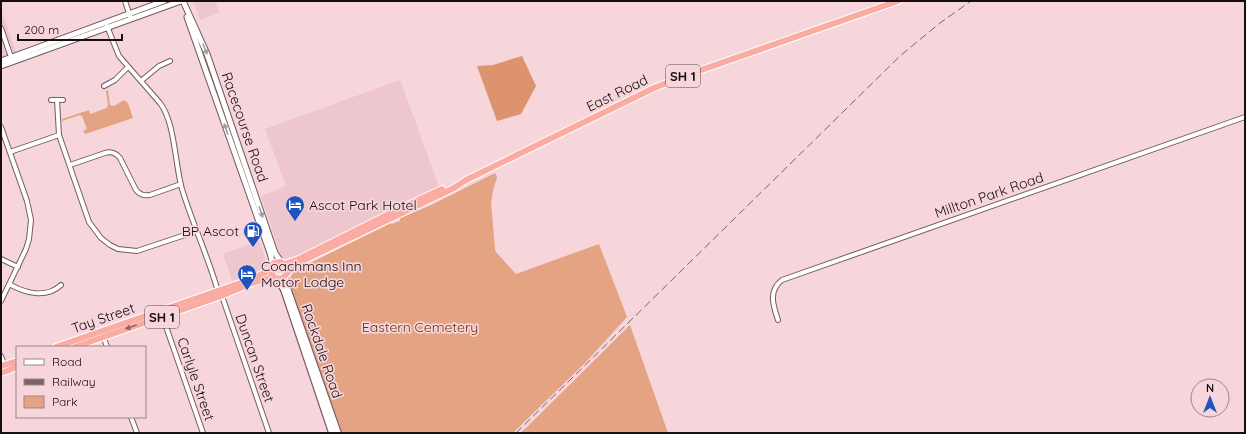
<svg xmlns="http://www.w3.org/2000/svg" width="1246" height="434" font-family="Quicksand,sans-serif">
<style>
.built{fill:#eec6cd}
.green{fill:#e4a382}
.forest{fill:#dc936e}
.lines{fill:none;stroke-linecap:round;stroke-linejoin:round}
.minor-casing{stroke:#755a5f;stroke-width:6}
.tertiary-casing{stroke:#755a5f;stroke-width:7}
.secondary-casing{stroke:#755a5f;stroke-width:8}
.trunk-casing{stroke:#fff;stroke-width:8}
.minor{stroke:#fff;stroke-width:4}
.tertiary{stroke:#fff;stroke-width:5}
.secondary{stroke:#fff;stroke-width:5.5}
.trunk{stroke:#faaba2;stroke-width:6}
.rail{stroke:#796568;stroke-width:1;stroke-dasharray:8 4;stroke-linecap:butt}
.oneway{fill:#a29e9f}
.oneway2{fill:#94635f}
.labels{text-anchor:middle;stroke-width:3.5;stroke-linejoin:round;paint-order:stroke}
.shield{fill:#f6d5db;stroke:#5a484c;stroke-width:1}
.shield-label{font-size:13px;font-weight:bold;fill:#170c0e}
.street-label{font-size:14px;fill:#170c0e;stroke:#f6d5db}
.poi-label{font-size:14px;fill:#170c0e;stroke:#f6d5db;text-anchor:start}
.park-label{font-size:14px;fill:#712f01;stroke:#f6d5db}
</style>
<rect width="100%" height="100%" fill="#f6d5db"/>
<path class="built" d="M 193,1 L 215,1 L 219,13 L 200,20 Z
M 1,9 L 20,63 L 1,69 Z
M 400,80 L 440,189 L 288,261 L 282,260 L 261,196 L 286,186 L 265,129 Z
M 259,241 L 268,266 L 265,270 L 232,281 L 223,254 Z"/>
<path class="green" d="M 108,90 L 110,105 L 114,106 L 124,100 L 128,103 L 133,118 L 85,134 L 83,131 L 87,129 L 82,116 L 80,115 L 62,121 L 62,119 L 89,110 L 90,114 L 107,108 L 108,105 L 106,91 Z
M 495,173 L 497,177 L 493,191 L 491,203 L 495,249 L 496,252 L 516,274 L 599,244 L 627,317 L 586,362 L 513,433 L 342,433 L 291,287 C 290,279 289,276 296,270 L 391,223 L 392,224 L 400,221 L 400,218 L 429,206 Z
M 630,325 L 668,433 L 520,433 L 526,428 Z"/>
<path class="forest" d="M 522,56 L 536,86 L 521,114 L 497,121 L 477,66 L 493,65 Z"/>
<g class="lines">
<g class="minor-casing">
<path id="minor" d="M 125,1 L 131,19
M 107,26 L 119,56 L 160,103 C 175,122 175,165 182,189 C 192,222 207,254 217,288 L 223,299 L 269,433
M 1,28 L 12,60
M 141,81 L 159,66 L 170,61
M 104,86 L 115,80 L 128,67
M 51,100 L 63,100
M 57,100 L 59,135 L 89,222 L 101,238 L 110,245 L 118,249 L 137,251 L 197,231
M 1,127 L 27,201 L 31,220 L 29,239 L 26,249 L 1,301
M 10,152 L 59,135
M 70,165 L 105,153 C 111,151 116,153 120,158 L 136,190 C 140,195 144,196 150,195 L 181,184
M 1,259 L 18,267
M 9,284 C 25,293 46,299 61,285
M 162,315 L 203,433
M 778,320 C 773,305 768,291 782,280 L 1245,117
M 103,335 L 107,347
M 1,356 L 5,367
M 131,417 L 137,433"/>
</g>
<g class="tertiary-casing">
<path id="tertiary" d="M 183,1 L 207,54 L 275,253 L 281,262
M 187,17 L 270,253 L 273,264
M 1,61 L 164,1
M 1,66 L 181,1"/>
</g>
<g class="secondary-casing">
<path id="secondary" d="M 285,277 L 288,290 L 338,433
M 278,279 L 284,290 L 332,433"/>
</g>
<g class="trunk-casing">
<path id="trunk" d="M 285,264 L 299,259 L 393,212 L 442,189
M 288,272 L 286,265 L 281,262 L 274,263 C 267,271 273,281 283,278 L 291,269 L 298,263 L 454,188 L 466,180 L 654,88 L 684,76 L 898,1
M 56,347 L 252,279 L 270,270
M 75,347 L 221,296 L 255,282 L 274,277
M 1,366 L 17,361
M 1,373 L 17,367"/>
</g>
<use href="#minor" class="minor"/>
<use href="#tertiary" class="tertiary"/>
<use href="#secondary" class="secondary"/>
<use href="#trunk" class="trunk"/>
<path class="rail" d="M 516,433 L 900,56 L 940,23 L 971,1"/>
</g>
<defs><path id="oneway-solid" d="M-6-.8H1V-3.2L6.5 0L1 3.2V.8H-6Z"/></defs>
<g class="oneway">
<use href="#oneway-solid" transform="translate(205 49) rotate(68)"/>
<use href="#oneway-solid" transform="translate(226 129) rotate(-109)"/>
<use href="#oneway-solid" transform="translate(261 212) rotate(71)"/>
</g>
<use class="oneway2" href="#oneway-solid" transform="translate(131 327) rotate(161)"/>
<defs>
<g id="hotel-pin" transform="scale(1)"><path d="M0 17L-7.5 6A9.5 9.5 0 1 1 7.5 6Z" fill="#1f53bf" stroke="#f6d5db"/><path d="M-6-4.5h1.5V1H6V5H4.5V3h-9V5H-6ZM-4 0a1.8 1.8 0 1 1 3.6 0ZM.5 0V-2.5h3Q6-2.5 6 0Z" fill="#fff"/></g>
<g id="fuel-pin" transform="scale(1)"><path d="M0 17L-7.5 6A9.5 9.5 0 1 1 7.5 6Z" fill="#1f53bf" stroke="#f6d5db"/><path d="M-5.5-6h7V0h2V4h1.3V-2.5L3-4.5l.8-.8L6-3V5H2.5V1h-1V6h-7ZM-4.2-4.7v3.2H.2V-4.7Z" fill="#fff"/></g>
</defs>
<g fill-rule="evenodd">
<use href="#hotel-pin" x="295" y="205"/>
<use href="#fuel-pin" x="253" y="231"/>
<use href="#hotel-pin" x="247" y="274"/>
</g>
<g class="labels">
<g class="shield">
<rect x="666" y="65" width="34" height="22" rx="3"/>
<rect x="145" y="306" width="34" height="22" rx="3"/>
</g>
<g class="shield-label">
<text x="683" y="81">SH 1</text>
<text x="162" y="322">SH 1</text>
</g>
<g class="street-label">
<text transform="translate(617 93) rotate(-26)" y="5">East Road</text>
<text transform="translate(245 127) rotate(71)" y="5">Racecourse Road</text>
<text transform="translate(989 195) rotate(-19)" y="5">Millton Park Road</text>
<text transform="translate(103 318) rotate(-19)" y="5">Tay Street</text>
<text transform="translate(322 351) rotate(71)" y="5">Rockdale Road</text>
<text transform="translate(255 358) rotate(71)" y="5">Duncan Street</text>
<text transform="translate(196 379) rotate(71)" y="5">Carlyle Street</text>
</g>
<g class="poi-label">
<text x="309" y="210">Ascot Park Hotel</text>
<text x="239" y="236" text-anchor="end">BP Ascot</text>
<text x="261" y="271">Coachmans Inn<tspan x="261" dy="16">Motor Lodge</tspan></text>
</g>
<g class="park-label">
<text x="420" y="332">Eastern Cemetery</text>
</g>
</g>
<rect width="1246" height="434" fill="none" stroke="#170c0e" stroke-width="4"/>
<rect x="16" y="346" width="130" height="72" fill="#f6d5db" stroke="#9d8589"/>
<rect x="24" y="359" width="20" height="6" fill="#ffffff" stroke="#9d8589"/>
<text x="52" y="366" font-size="12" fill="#170c0e">Road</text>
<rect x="24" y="379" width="20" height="6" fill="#796568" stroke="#9d8589"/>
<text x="52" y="386" font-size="12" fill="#170c0e">Railway</text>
<rect x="24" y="396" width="20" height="12" fill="#e4a382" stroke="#9d8589"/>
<text x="52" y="406" font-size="12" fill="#170c0e">Park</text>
<g transform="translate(1210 398)"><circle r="19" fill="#f6d5db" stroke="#9d8589"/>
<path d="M0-3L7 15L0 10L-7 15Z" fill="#1f53bf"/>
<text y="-6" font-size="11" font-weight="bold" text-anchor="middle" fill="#170c0e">N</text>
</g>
<path d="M18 34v6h104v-6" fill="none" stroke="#170c0e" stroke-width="2"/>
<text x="24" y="34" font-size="12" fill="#170c0e" stroke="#f6d5db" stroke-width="3" paint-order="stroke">200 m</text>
</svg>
